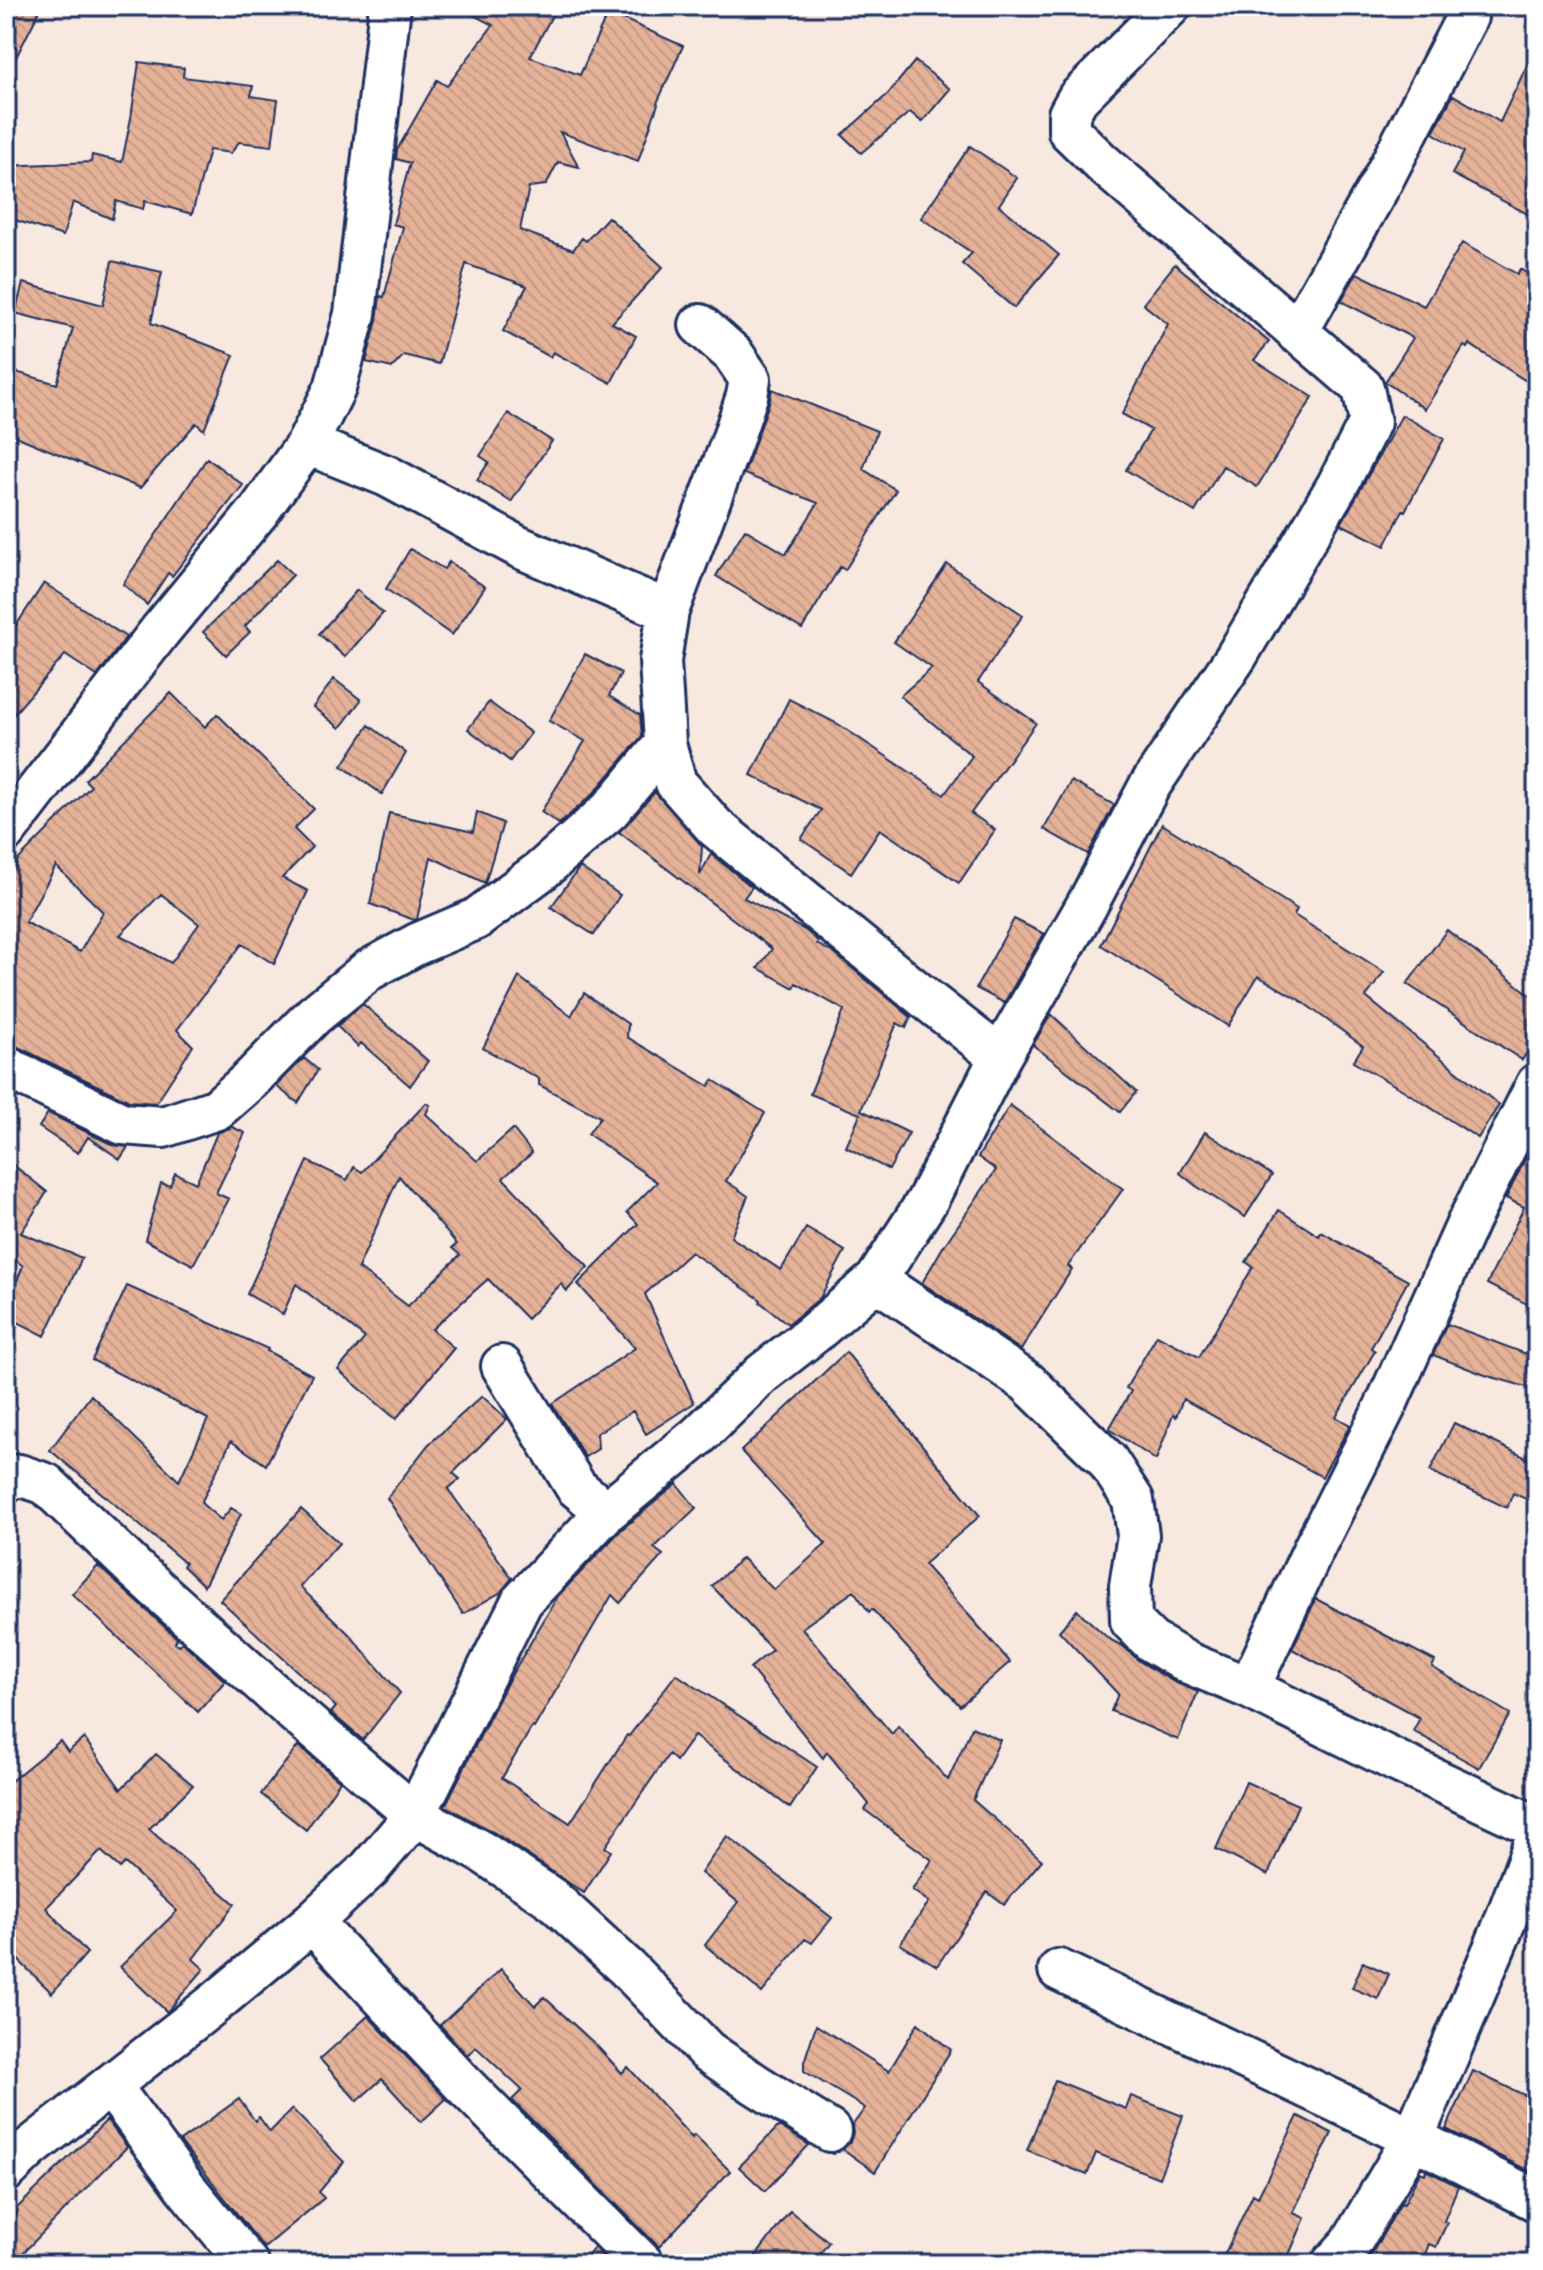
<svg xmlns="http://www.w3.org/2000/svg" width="1543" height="2270" font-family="'Indie Flower',sans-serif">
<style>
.building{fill:url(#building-back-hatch);stroke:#1b2f5e;stroke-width:2;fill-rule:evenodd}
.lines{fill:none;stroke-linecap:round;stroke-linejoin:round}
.minor-casing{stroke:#1b2f5e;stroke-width:46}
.minor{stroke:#fff;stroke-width:40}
</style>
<defs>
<pattern id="building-back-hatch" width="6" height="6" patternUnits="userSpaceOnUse" patternTransform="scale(2)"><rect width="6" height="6" fill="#e5b298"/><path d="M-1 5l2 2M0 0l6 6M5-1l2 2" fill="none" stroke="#c49985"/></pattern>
</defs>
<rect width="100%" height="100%" fill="#f7e8e0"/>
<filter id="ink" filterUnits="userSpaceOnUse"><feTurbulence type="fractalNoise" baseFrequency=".0125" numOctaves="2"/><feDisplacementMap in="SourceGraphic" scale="16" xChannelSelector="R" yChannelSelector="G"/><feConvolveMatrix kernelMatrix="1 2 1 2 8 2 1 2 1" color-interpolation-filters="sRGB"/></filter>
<g filter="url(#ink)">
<path class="building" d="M 6,6 L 42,6 L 6,77 Z
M 456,6 L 557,6 L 530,57 L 580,75 L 608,12 L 683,46 L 657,103 L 658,104 L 638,161 L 560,132 L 579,167 L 558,162 L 546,185 L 529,187 L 520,230 L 573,250 L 582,238 L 586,241 L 608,217 L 663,267 L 612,323 L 636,336 L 611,383 L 553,352 L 550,357 L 503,331 L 527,286 L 466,264 L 439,364 L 404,355 L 392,368 L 366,362 L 377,320 L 380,296 L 384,297 L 403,227 L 393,224 L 410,163 L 396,159 L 397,150 L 437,80 L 447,86 L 493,25 Z
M 1537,44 L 1537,219 L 1452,174 L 1464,152 L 1433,133 L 1453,95 L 1500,122 Z
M 915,61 L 950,89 L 922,122 L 910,112 L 861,153 L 842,135 L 888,94 Z
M 139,62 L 184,68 L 183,77 L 253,86 L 251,96 L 278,100 L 272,146 L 239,142 L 231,153 L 209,150 L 192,214 L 145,201 L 143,209 L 116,201 L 112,219 L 73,202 L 63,236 L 6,217 L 6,166 L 91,162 L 92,155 L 122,162 L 131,118 Z
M 970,146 L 1017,178 L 999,205 L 1059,255 L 1014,308 L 962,264 L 972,253 L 921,218 Z
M 1462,243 L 1517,274 L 1520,269 L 1537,280 L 1537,388 L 1469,344 L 1467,348 L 1464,346 L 1425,409 L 1385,382 L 1413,338 L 1341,301 L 1357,273 L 1424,306 Z
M 112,261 L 162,272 L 151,323 L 234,355 L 204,430 L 196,423 L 140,488 L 6,432 L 6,369 L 57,384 L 73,328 L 15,313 L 23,283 L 103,305 Z
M 1175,264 L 1269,342 L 1254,360 L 1313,397 L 1257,487 L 1223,466 L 1195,512 L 1126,470 L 1151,430 L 1122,414 L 1168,324 L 1143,304 Z
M 772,389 L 877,431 L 863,469 L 896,490 L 845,570 L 840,567 L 802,629 L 716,576 L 745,529 L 786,554 L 818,503 L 744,474 L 769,403 Z
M 508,413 L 552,441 L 511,502 L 477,480 L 489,462 L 480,456 Z
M 1402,415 L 1444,439 L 1405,511 L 1403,510 L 1385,546 L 1341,524 Z
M 207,458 L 243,485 L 172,576 L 168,573 L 147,605 L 123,584 Z
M 410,549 L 444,569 L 449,562 L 485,587 L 452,635 L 386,589 Z
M 277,560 L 293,575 L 245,626 L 250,632 L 226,655 L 203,632 Z
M 947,564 L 1023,615 L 978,682 L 1036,723 L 971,813 L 995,830 L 959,883 L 880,829 L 851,873 L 801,839 L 821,810 L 751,775 L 789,699 L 838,724 L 944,795 L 972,756 L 900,696 L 932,668 L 894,642 Z
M 44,583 L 126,637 L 97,676 L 65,655 L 6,723 L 6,641 Z
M 357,590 L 383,613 L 345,657 L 319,634 Z
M 585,654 L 621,673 L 609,696 L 640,715 L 642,736 L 593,794 L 559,824 L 541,812 L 585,741 L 549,721 Z
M 334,679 L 361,700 L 340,728 L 313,707 Z
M 171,693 L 205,727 L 217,714 L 314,809 L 294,829 L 312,847 L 282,878 L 308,891 L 274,964 L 242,944 L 177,1030 L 193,1046 L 156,1103 L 129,1101 L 16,1046 L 6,1044 L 6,882 L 18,860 L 91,786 L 85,780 ZM 56,866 L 103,912 L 80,952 L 25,922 ZM 161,894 L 199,924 L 171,963 L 120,935 Z
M 489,702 L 531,733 L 510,761 L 468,729 Z
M 369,725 L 406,753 L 382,794 L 342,766 Z
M 1071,781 L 1114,805 L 1088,854 L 1044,829 Z
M 655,792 L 702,846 L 700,875 L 711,854 L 752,887 L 744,898 L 805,930 L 818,941 L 817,944 L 835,954 L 911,1017 L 906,1028 L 897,1023 L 861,1110 L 909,1133 L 889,1170 L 846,1147 L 860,1114 L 810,1094 L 844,1010 L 796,983 L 794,988 L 758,968 L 772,949 L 619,832 Z
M 477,812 L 503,823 L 485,883 L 431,857 L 417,919 L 414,920 L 370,904 L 389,813 L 473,832 Z
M 1162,824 L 1297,909 L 1294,915 L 1384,972 L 1366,997 L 1499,1105 L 1478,1138 L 1403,1090 L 1353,1062 L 1363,1046 L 1301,1001 L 1258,976 L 1228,1026 L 1101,945 Z
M 580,867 L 620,895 L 594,935 L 551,907 Z
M 1014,919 L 1044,934 L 1004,1003 L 976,988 Z
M 1447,930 L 1537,1000 L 1537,1038 L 1522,1060 L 1407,984 Z
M 519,977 L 571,1016 L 584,993 L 628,1024 L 627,1037 L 709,1086 L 713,1080 L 765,1113 L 726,1181 L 748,1196 L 731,1237 L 781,1270 L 806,1228 L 845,1251 L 820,1298 L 788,1324 L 760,1302 L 761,1300 L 691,1252 L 645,1294 L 694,1403 L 646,1434 L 633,1411 L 597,1433 L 598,1449 L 585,1457 L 552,1404 L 635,1348 L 578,1284 L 638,1224 L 627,1212 L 657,1182 L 588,1134 L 600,1117 L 539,1085 L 539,1079 L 483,1048 Z
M 363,1004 L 428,1061 L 410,1086 L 361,1043 L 358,1047 L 337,1026 Z
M 1051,1014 L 1136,1092 L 1120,1112 L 1033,1045 Z
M 304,1058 L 318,1070 L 298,1103 L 276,1086 Z
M 426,1103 L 430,1105 L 426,1114 L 477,1161 L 513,1129 L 532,1153 L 503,1178 L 588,1267 L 567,1291 L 561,1284 L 527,1319 L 488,1279 L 432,1329 L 454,1348 L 396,1419 L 338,1370 L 365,1338 L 296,1284 L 283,1314 L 247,1294 L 308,1161 L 347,1180 L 354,1167 L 362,1172 ZM 399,1176 L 457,1244 L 452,1248 L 460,1255 L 408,1306 L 358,1268 Z
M 1010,1105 L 1123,1189 L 1068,1266 L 1072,1269 L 1021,1350 L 922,1283 L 943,1247 L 996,1170 L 978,1157 Z
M 48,1113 L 113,1145 L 128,1147 L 120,1159 L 88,1137 L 78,1153 L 39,1127 Z
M 232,1127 L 245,1133 L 216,1193 L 229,1199 L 193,1265 L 145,1240 L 161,1183 L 170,1186 L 175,1173 L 196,1183 L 217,1133 Z
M 1205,1132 L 1272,1175 L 1245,1217 L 1196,1186 L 1180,1173 Z
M 1537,1135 L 1537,1309 L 1487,1284 L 1524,1207 L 1506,1198 Z
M 6,1159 L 47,1192 L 21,1233 L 82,1258 L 45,1336 L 6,1316 L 6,1306 L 23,1266 L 8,1254 L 6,1257 Z
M 1279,1210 L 1319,1236 L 1321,1232 L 1408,1281 L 1371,1348 L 1375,1351 L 1336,1417 L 1350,1425 L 1322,1477 L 1183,1399 L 1176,1417 L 1173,1415 L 1156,1460 L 1109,1429 L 1131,1391 L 1126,1388 L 1157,1335 L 1199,1357 L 1253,1267 L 1246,1262 Z
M 127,1286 L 268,1349 L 267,1351 L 312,1375 L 266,1465 L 231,1441 L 201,1503 L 221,1520 L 231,1508 L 241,1514 L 204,1586 L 183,1566 L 185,1563 L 50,1450 L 91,1395 L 179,1481 L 208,1419 L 92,1360 Z
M 1447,1324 L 1537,1358 L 1537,1390 L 1485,1375 L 1433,1355 Z
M 846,1352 L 980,1516 L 924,1564 L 1010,1662 L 960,1706 L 872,1609 L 869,1612 L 854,1591 L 802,1628 L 892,1734 L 898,1726 L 948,1780 L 972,1727 L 1000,1740 L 973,1800 L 1042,1860 L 1004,1905 L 987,1892 L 937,1966 L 900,1944 L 929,1902 L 912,1890 L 932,1860 L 865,1810 L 869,1804 L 827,1752 L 823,1758 L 750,1668 L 772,1650 L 712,1586 L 742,1558 L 774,1590 L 826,1544 L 741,1451 Z
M 482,1396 L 507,1419 L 453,1473 L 460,1479 L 448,1489 L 512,1578 L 501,1592 L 463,1614 L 387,1498 L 428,1445 Z
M 1454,1423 L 1537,1463 L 1537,1504 L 1513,1493 L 1507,1508 L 1430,1471 Z
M 677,1484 L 696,1508 L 654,1548 L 663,1555 L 620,1603 L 612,1595 L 534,1728 L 532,1727 L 502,1778 L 570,1823 L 627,1735 L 629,1736 L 676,1674 L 817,1767 L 790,1808 L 694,1736 L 676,1761 L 669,1754 L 605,1847 L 611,1851 L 584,1893 L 495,1833 L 445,1806 L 508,1681 L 558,1596 L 622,1529 Z
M 301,1509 L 339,1543 L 300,1587 L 349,1634 L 400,1693 L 363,1740 L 331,1713 L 336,1707 L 220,1600 Z
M 98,1566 L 177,1638 L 175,1643 L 179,1645 L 182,1642 L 225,1681 L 198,1712 L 72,1594 Z
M 1316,1599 L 1435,1661 L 1432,1667 L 1510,1714 L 1479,1768 L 1413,1731 L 1420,1718 L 1292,1649 Z
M 1077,1610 L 1109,1639 L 1123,1646 L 1139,1661 L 1174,1682 L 1198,1692 L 1178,1740 L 1111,1711 L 1118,1694 L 1059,1631 Z
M 84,1738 L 121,1789 L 156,1754 L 193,1785 L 149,1829 L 235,1904 L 193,1959 L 204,1969 L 167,2012 L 120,1967 L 177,1911 L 125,1863 L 120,1868 L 101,1851 L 46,1908 L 87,1953 L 52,1993 L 6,1948 L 6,1785 L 60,1741 L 68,1752 Z
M 298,1746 L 340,1781 L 306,1830 L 261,1794 Z
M 1246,1782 L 1298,1805 L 1268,1875 L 1216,1849 Z
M 727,1836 L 832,1918 L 812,1943 L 805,1939 L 762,1993 L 705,1945 L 738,1902 L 701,1873 Z
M 1363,1962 L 1389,1974 L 1378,1999 L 1352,1988 Z
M 501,1969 L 535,2006 L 544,1997 L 595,2044 L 622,2073 L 628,2067 L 692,2138 L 694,2135 L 730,2171 L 659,2247 L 512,2100 L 522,2090 L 476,2047 L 467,2055 L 440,2025 Z
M 368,2016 L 446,2099 L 421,2122 L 382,2079 L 357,2101 L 320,2059 Z
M 918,2023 L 951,2050 L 875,2172 L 843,2149 L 850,2142 L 853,2133 L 852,2126 L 865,2108 L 804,2071 L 804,2062 L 816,2025 L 889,2071 Z
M 1473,2071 L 1537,2101 L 1537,2175 L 1446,2129 Z
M 1055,2080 L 1126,2109 L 1131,2096 L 1183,2116 L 1159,2178 L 1096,2153 L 1087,2175 L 1027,2150 Z
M 239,2099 L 255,2121 L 259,2117 L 270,2132 L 292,2109 L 344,2162 L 319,2192 L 324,2198 L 264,2248 L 180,2141 Z
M 1298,2116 L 1332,2133 L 1293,2213 L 1305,2218 L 1285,2264 L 1220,2264 L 1253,2194 L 1258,2197 Z
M 107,2120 L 127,2147 L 12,2264 L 6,2264 L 6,2223 L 18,2211 L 16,2209 Z
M 779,2126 L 809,2145 L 765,2191 L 739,2167 Z
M 1426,2170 L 1458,2186 L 1444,2221 L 1447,2223 L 1436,2247 L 1429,2244 L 1421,2264 L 1363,2264 L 1371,2255 L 1401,2203 L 1404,2204 L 1420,2172 L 1425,2174 Z
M 790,2211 L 829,2242 L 812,2264 L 750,2264 Z
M 594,2247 L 610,2264 L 580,2264 Z"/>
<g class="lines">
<g class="minor-casing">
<path id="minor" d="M 700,325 L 733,354 L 750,379 L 747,396 L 732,441 L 668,611 L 660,661 L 665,744 L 676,783 L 715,827 L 926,999 L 1000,1057
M 1297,333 L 1381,183 L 1467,17
M 307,444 L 387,476 L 519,547 L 668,611
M 6,831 L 160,631 L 259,511 L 307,444 L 335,388 L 355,314 L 390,6
M 6,1067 L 123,1124 L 163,1127 L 217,1109 L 249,1081 L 314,1015 L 369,970 L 417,944 L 476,919 L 542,870 L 610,810 L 665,744
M 876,1280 L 1027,1382 L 1107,1460 L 1133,1500 L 1138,1535 L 1130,1586 L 1131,1621 L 1151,1641 L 1186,1662 L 1249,1688 L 1396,1761 L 1537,1827
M 502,1366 L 576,1487 L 606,1512
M 6,1482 L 19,1475 L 46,1484 L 136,1570 L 294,1712 L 415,1815 L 482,1852 L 551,1898 L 628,1969 L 707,2051 L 755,2084 L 830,2131
M 1249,1688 L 1315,1546 L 1385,1407 L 1469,1220 L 1537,1084
M 312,1922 L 462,2083 L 643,2264
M 1059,1970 L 1413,2138 L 1537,2201
M 110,2085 L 185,2187 L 248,2264
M 6,2171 L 30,2148 L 215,2003 L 312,1922 L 369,1869 L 415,1815 L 522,1601 L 606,1512 L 697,1437 L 762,1374 L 813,1334 L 876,1280 L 927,1201 L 1000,1057 L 1087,905 L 1149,787 L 1236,657 L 1337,486 L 1370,422 L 1363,388 L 1102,163 L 1069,131 L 1069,114 L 1078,98 L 1170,6
M 1332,2264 L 1351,2243 L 1413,2138 L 1501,1932 L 1537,1836"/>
</g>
<use href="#minor" class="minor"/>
</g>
</g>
<rect width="1543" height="2270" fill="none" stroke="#fff" stroke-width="32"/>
<rect x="16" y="16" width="1511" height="2238" fill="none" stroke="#1b2f5e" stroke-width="3" filter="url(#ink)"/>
</svg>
